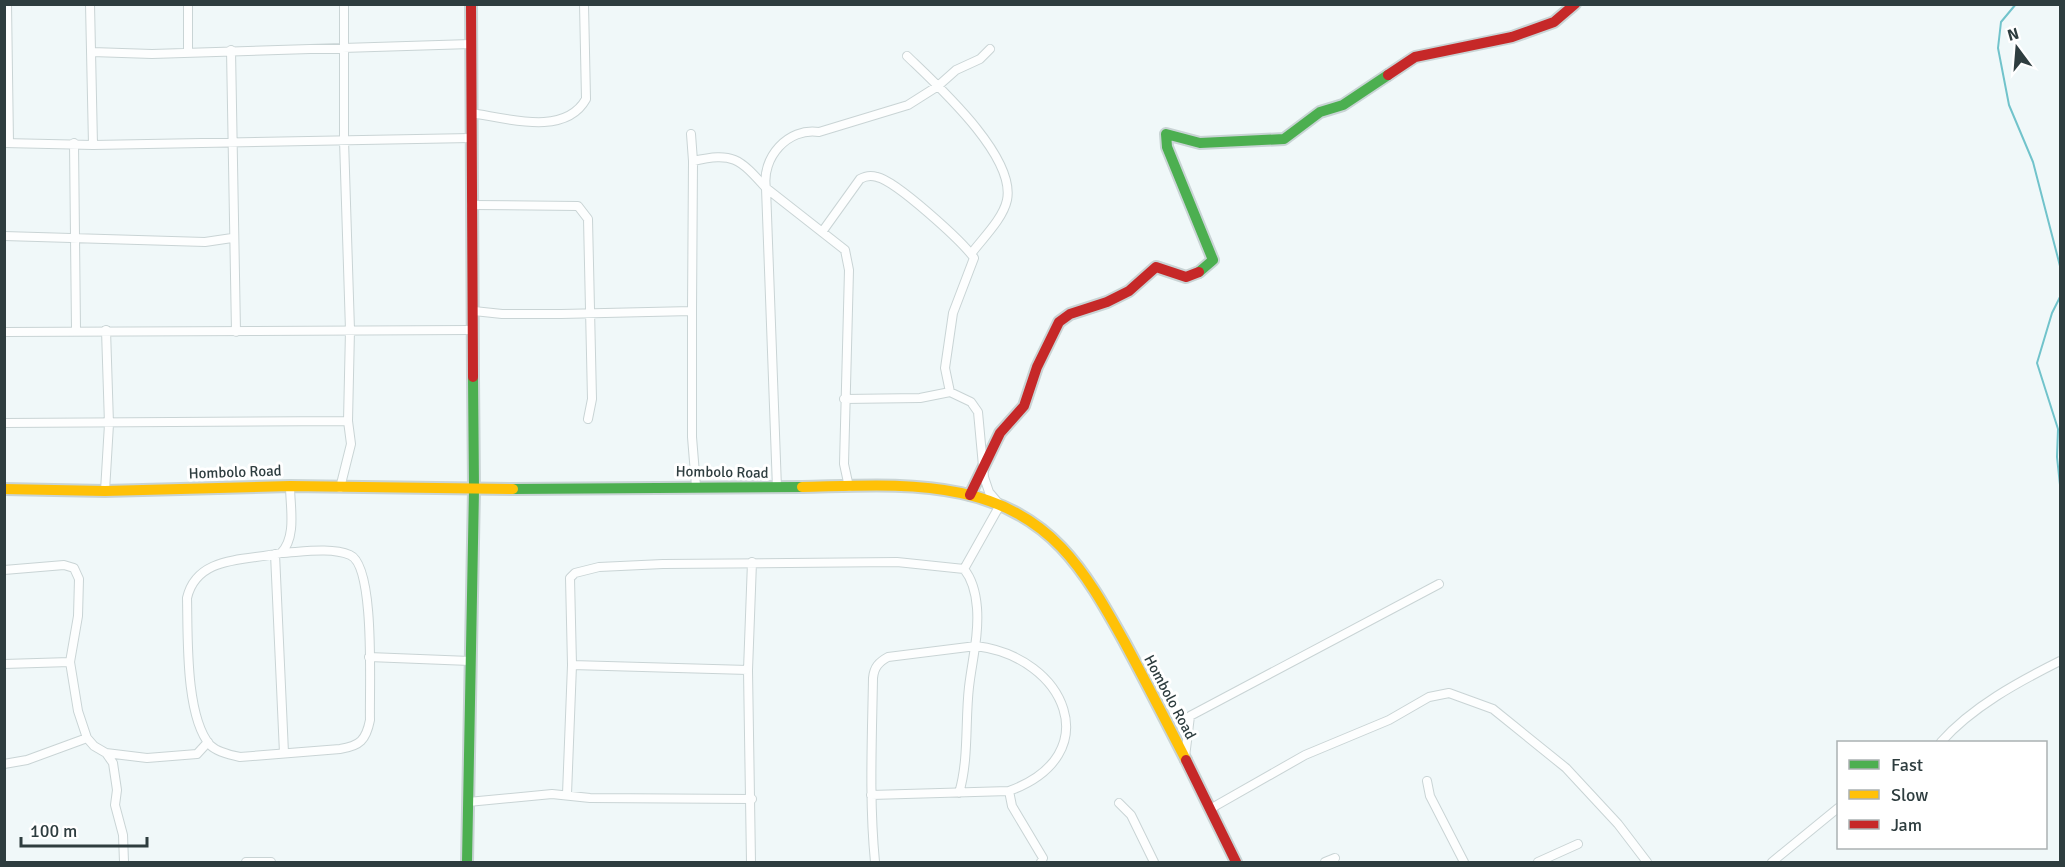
<svg xmlns="http://www.w3.org/2000/svg" width="2065" height="867" font-family="Signika,sans-serif">
<style>
.lines{fill:none;stroke-linecap:round;stroke-linejoin:round}
.stream{stroke:#71c3cb;stroke-width:2}
.street-casing{stroke:#c9d4d5;stroke-width:10}
.fast-casing{stroke:#c9d4d5;stroke-width:14}
.slow-casing{stroke:#c9d4d5;stroke-width:14}
.jam-casing{stroke:#c9d4d5;stroke-width:14}
.street{stroke:#fdfefe;stroke-width:8}
.fast{stroke:#4caf50;stroke-width:10}
.slow{stroke:#ffc107;stroke-width:10}
.jam{stroke:#c62828;stroke-width:10}
.labels{text-anchor:middle;stroke-width:6;stroke-linejoin:round;paint-order:stroke}
.street-label{font-size:15px;fill:#2e3d3f;stroke:#fff}
</style>
<rect width="100%" height="100%" fill="#f0f8f9"/>
<g class="lines">
<path class="stream" d="M 2016,4 L 2001,22 L 1998,48 L 2009,105 L 2033,162 L 2060,266
M 2060,297 L 2052,313 L 2037,363 L 2058,429 L 2057,457 L 2060,485"/>
<g class="street-casing">
<path id="street" d="M 7,4 L 9,143
M 90,4 L 93,145
M 231,50 L 236,332
M 92,52 L 152,54 L 471,44
M 188,52 L 188,4
M 907,56 C 937,85 1016,156 1007,200 C 1003,219 982,239 971,254
M 471,113 C 506,118 565,137 586,99 L 584,4
M 691,134 L 693,161
M 4,143 L 93,145 L 471,138
M 74,143 L 76,330
M 471,205 L 578,206 L 588,219 L 592,399 L 588,419
M 822,232 L 860,179 C 865,176 871,175 877,177 C 896,181 962,241 974,258 L 953,313 L 945,368 L 950,392
M 4,236 L 205,242 L 232,238
M 474,311 L 502,314 L 561,314 L 692,311 L 692,437 L 696,486
M 692,311 L 693,161 C 733,152 739,158 766,188 L 777,488
M 4,332 L 471,330
M 844,399 L 920,398 L 950,392 L 971,402 L 978,412 L 984,477 L 989,492 L 1000,505 L 964,569
M 4,423 L 348,421
M 849,487 L 844,464 L 849,270 L 845,250 L 766,188 C 761,158 788,127 819,132 L 908,105 L 938,86 L 956,70 L 980,59 L 990,49
M 340,488 L 351,444 L 348,421 L 350,330 L 344,140 L 344,4
M 105,491 L 109,424 L 106,330
M 281,553 C 302,552 331,547 350,555 C 376,566 369,692 370,720 C 366,740 360,746 340,749 L 240,757 C 230,755 217,752 210,745 C 185,716 188,635 187,598 C 197,555 246,561 281,553 C 297,537 290,506 290,486
M 275,554 L 284,753
M 4,570 L 64,565 L 74,568 L 79,579 L 78,616 L 70,662 L 78,711 L 87,738 L 94,746 L 106,753 L 113,763 L 117,790 L 115,805 L 123,835 L 124,862
M 369,657 L 470,661
M 4,664 L 70,662
M 572,665 L 748,670
M 1941,742 C 1972,707 2018,682 2060,661
M 106,753 L 147,758 L 197,754 L 208,742
M 1185,757 L 1190,716 L 1439,584
M 4,764 L 27,760 L 87,738
M 1427,781 L 1430,796 L 1464,862
M 1009,791 L 1012,806 L 1043,858 L 1041,862
M 567,794 L 572,665 L 570,578 L 575,573 L 599,567 L 663,564 L 897,562 L 964,569 C 972,579 976,595 977,608 C 979,635 972,661 969,687 C 965,721 969,760 959,793
M 871,795 L 1009,791 C 1108,755 1066,657 976,646 L 888,657 C 879,662 874,667 873,678 C 872,739 869,801 875,862
M 468,802 L 552,794 L 590,798 L 752,799
M 1119,803 L 1131,815 L 1154,862
M 1210,809 L 1305,755 L 1389,720 L 1429,697 L 1449,693 L 1493,709 L 1566,768 L 1618,824 L 1647,862
M 246,862 L 271,862
M 751,862 L 748,670 L 752,562
M 1325,862 L 1335,858
M 1538,862 L 1578,844
M 1772,862 L 1838,808"/>
</g>
<g class="fast-casing">
<path id="fast" d="M 1199,272 L 1213,260 L 1167,147 L 1166,134 L 1200,143 L 1284,139 L 1320,112 L 1343,105 L 1388,75
M 513,489 L 802,487
M 467,862 L 474,489 L 473,377"/>
</g>
<g class="slow-casing">
<path id="slow" d="M 802,487 C 855,486 909,482 961,493 C 1051,512 1084,569 1125,643 C 1146,682 1166,721 1186,760
M 4,489 L 105,491 L 290,486 L 513,489"/>
</g>
<g class="jam-casing">
<path id="jam" d="M 471,4 L 473,377
M 1388,75 L 1415,57 L 1512,37 L 1554,22 L 1575,4
M 970,495 L 1000,433 L 1024,406 L 1037,367 L 1059,322 L 1070,314 L 1107,302 L 1129,291 L 1156,267 L 1186,277 L 1199,272
M 1186,760 L 1236,862"/>
</g>
<use href="#street" class="street"/>
<use href="#fast" class="fast"/>
<use href="#slow" class="slow"/>
<use href="#jam" class="jam"/>
</g>
<g class="labels">
<g class="street-label">
<text transform="translate(235 472) rotate(-2)" y="5">Hombolo Road</text>
<text transform="translate(722 472) rotate(1)" y="5">Hombolo Road</text>
<text transform="translate(1170 697) rotate(62)" y="5">Hombolo Road</text>
</g>
</g>
<rect width="2065" height="867" fill="none" stroke="#2e3d3f" stroke-width="12"/>
<rect x="1837" y="741" width="210" height="108" fill="#ffffff" stroke="#abb1b2" stroke-width="1.5"/>
<rect x="1849" y="760" width="30" height="9" fill="#4caf50" stroke="#abb1b2" stroke-width="1.5"/>
<text x="1891" y="771" font-size="18" fill="#2e3d3f">Fast</text>
<rect x="1849" y="790" width="30" height="9" fill="#ffc107" stroke="#abb1b2" stroke-width="1.5"/>
<text x="1891" y="801" font-size="18" fill="#2e3d3f">Slow</text>
<rect x="1849" y="820" width="30" height="9" fill="#c62828" stroke="#abb1b2" stroke-width="1.5"/>
<text x="1891" y="831" font-size="18" fill="#2e3d3f">Jam</text>
<g transform="translate(2017 48) rotate(344)" stroke="#ffffff" stroke-width="4.5" paint-order="stroke">
<path d="M0-4.5L10 22L0 15L-10 22Z" fill="#2e3d3f"/>
<text y="-9" font-size="16" font-weight="bold" text-anchor="middle" fill="#2e3d3f">N</text>
</g>
<path d="M21 837v9h126v-9" fill="none" stroke="#2e3d3f" stroke-width="3"/>
<text x="30" y="837" font-size="18" fill="#2e3d3f" stroke="#ffffff" stroke-width="4.5" paint-order="stroke">100 m</text>
</svg>
